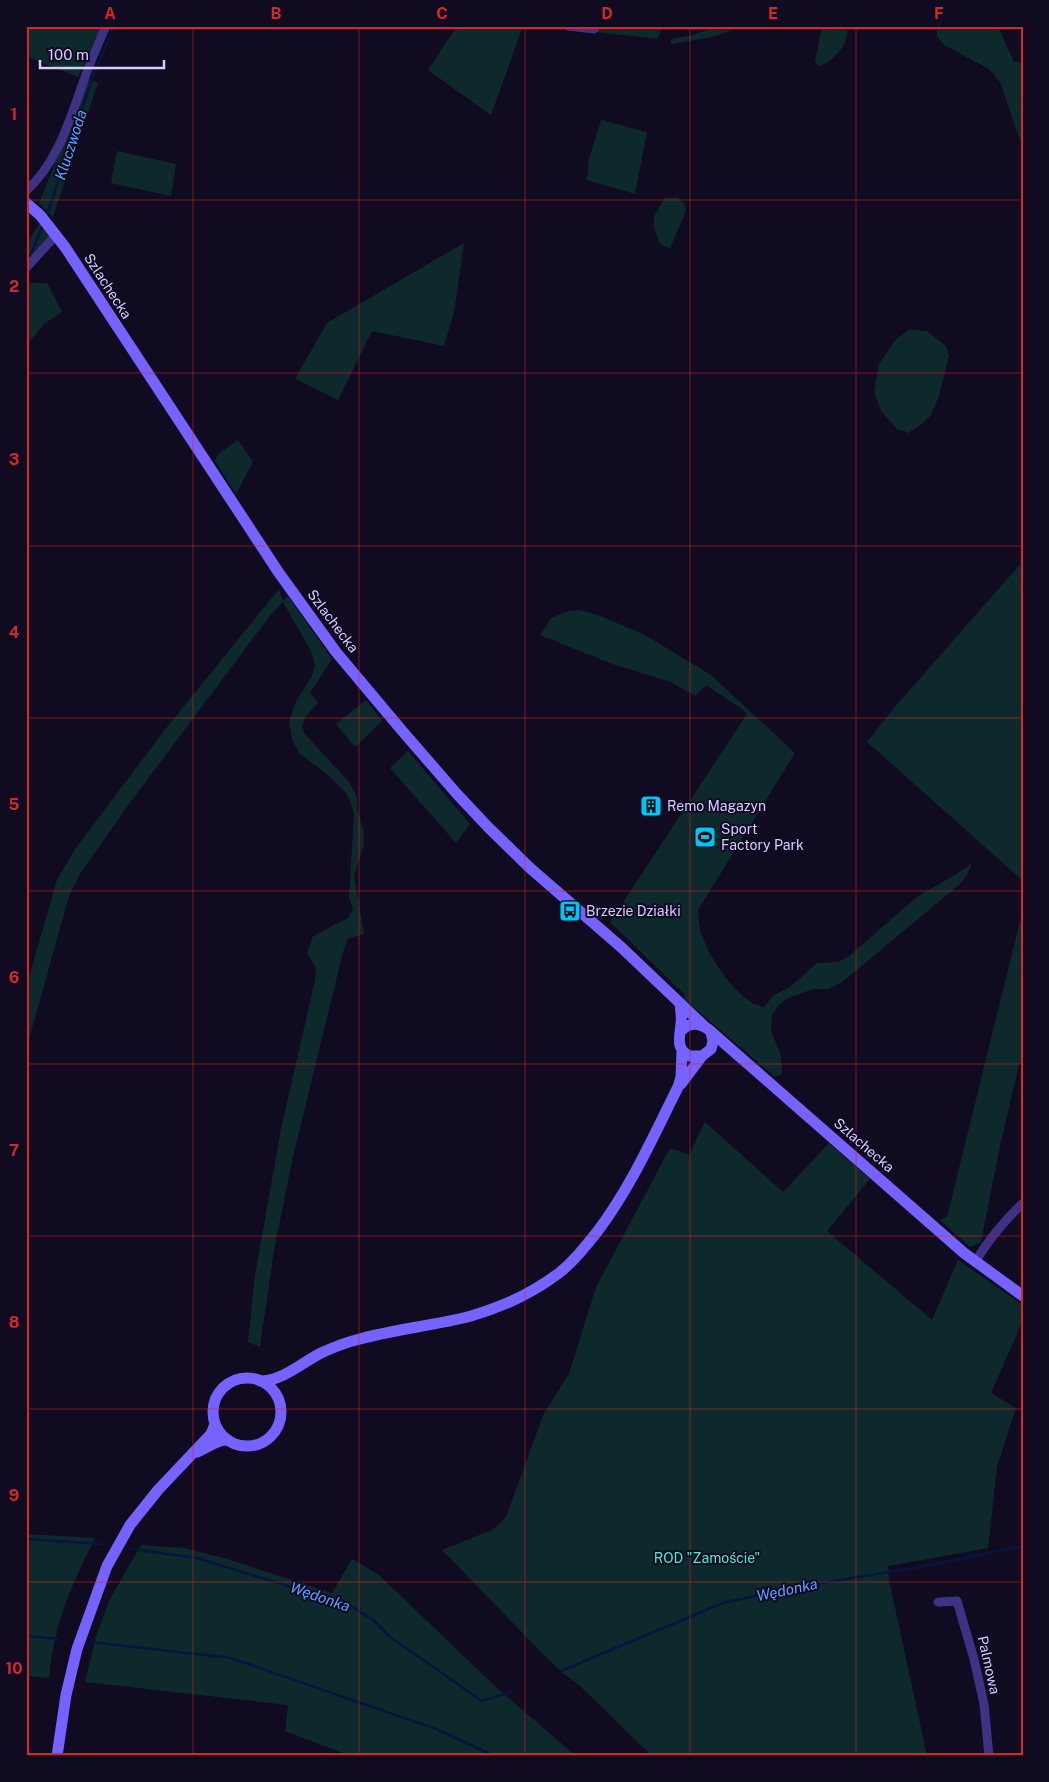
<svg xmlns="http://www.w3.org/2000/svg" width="1049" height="1782" font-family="'Public Sans',sans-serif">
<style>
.green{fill:#0e292b}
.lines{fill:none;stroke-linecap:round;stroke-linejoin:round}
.stream{stroke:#051540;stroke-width:2.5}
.street{stroke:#3d3284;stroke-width:9}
.secondary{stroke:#7562ff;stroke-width:11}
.grid{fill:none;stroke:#d62828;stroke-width:1;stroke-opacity:0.55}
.labels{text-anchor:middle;stroke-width:4;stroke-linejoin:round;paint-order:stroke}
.street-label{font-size:14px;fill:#d6cbff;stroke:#110b21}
.poi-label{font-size:14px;fill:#d6cbff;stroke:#110b21;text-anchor:start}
.park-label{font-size:14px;fill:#4ee8d1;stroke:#110b21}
.water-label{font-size:15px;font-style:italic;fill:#59a1ff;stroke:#110b21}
.neatline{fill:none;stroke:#d62828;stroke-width:2}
.grid-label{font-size:16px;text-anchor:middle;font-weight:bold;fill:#d62828}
</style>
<rect width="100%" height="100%" fill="#110b21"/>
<path class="green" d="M 26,26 L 101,26 L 78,77 L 26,56 Z
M 457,26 L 523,26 L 491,115 L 428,70 Z
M 599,26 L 662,26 L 658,39 L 596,32 Z
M 718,26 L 745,26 L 712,37 L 671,44 L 671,39 L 693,35 Z
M 822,26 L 847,26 C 850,43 834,62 819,66 L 815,62 Z
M 940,26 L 998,26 L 1014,62 L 1023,62 L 1023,149 L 1000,82 L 989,69 L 944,45 L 937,36 L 937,30 Z
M 89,80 L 98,83 L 53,217 L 39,203 Z
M 601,120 L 647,132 L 635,194 L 587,180 L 589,159 Z
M 117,151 L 176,164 L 171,196 L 111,183 Z
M 665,198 L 678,198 L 685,205 L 686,211 L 670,248 L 661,245 C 650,222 651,219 665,198 Z
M 40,223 L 50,236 L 26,263 L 26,244 Z
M 464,243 L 454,312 L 444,346 L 372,331 L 338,400 L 295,379 L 327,323 Z
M 26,283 L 47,283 L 62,312 L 44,324 L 26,346 Z
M 909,330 L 927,331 L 946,346 L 949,355 L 939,396 L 931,415 L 922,424 L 908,433 L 897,429 L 881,411 L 874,392 L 879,364 L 897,338 Z
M 238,440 L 253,462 L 236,494 L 215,461 L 218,454 Z
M 1023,561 L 1023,881 L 867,742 L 893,709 Z
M 279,589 L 283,601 L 288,596 L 332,659 L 310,693 L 318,703 L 305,717 L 302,727 L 305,734 L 349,782 L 357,797 L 357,809 L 363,829 L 364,844 L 354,876 L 364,934 L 348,939 L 343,952 L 292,1161 L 274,1250 L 260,1347 L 248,1342 L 255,1275 L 281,1129 L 315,980 L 316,968 L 307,953 L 313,936 L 348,918 L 353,909 L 349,897 L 354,813 L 347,794 L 329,776 L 299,753 L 292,739 L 289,722 L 296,701 L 312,676 L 315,665 L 311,651 L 283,602 L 269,617 L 129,804 L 80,874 L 69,896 L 26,1050 L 26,987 L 57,880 L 75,849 L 167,727 Z
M 579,610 L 598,615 L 645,635 L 711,675 L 795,753 L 698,910 C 699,918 699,928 702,936 C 711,959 738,1003 764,1007 L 773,996 L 791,986 L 817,963 L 838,962 L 849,956 L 918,896 L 955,875 L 972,863 L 967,875 L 960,884 L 841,983 L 828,989 L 813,989 L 786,999 L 778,1006 L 772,1015 L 771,1030 L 781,1056 L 782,1074 L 775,1077 L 683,998 L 685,995 L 610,922 L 747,714 L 742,709 L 706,685 L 695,696 L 671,682 L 612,664 L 540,635 L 551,618 L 568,611 Z
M 366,700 L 382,721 L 355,747 L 336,724 Z
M 408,751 L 470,824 L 456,843 L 390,768 Z
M 1023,909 L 1023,1064 L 1019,1064 L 1000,1146 L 981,1242 L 970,1247 L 940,1220 L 947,1217 Z
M 705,1122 L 783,1192 L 829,1143 L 870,1179 L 827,1231 L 932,1320 L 958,1260 L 1023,1305 L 1023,1320 L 991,1393 L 1016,1408 L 997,1467 L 988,1548 L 888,1566 L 889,1580 L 927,1756 L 652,1756 L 579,1685 L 564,1674 L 539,1650 L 442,1550 L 494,1529 L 506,1517 L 544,1413 L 569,1374 L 596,1287 L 670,1148 L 689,1155 Z
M 26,1534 L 95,1538 C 71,1586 54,1623 49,1678 L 26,1676 Z
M 141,1545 L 184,1548 L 224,1558 L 332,1593 L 352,1559 L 379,1575 L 498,1689 L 576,1756 L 351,1756 L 285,1731 L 288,1705 L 85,1682 L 96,1636 L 110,1599 Z"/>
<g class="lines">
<path class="stream" d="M 46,218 L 94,73 L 115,26
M 28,261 L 43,225
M 26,1539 L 103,1544
M 131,1549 L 197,1558 L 347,1604 L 372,1619 L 390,1637 L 482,1701 L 513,1691
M 26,1636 L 58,1639
M 90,1642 L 231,1658 L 436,1729 L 495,1756
M 561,1671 L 723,1603 L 791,1588 L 920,1567 L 1023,1546"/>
<path class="street" d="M 568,26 L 594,29
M 26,191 C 58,162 70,119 84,80 C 90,62 98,44 106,26
M 26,268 L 56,235
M 975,1262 C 989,1239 1004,1221 1023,1203
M 938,1602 L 957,1601 L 974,1659 L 984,1704 L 989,1756"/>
<path class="secondary" d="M 26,203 L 40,215 L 65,247 L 279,573 L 336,652 L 404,733 L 457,794 L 488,827 L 530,868 L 621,947 L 704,1026
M 680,1004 C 681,1011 682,1017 681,1024 C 680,1037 675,1048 689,1056 L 702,1056
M 680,1032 C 688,1022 698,1022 708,1029 L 964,1253 L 1023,1296
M 681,1084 L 702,1056 L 711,1049 L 713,1041 L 711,1032
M213 1412a34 34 0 1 1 68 0a34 34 0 1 1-68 0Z
M 260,1381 C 281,1382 303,1362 321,1353 C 332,1348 344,1343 356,1340 C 394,1329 433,1326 471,1316 C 502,1307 533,1293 559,1273 C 574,1261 585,1247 597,1232 C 631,1187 653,1137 678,1087 L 681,1077 L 682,1051
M 197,1452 C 208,1448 217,1439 228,1440
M 57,1756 L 66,1695 L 77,1649 L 107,1566 L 130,1525 L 158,1490 L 211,1434 L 215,1424"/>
</g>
<path class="grid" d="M 193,26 L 193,1756M 359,26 L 359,1756M 525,26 L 525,1756M 690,26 L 690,1756M 856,26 L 856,1756M 26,200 L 1023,200M 26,373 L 1023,373M 26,546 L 1023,546M 26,718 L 1023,718M 26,891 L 1023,891M 26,1064 L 1023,1064M 26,1236 L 1023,1236M 26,1409 L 1023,1409M 26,1582 L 1023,1582"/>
<defs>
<g id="building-square" transform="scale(1.125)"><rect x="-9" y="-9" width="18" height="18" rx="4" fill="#00c5f6" stroke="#110b21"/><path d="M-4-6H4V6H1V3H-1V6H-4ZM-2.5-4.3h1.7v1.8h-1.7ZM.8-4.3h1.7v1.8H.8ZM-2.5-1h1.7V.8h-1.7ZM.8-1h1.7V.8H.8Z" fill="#111"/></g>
<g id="stadium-square" transform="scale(1.125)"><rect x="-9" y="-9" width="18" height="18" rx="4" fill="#00c5f6" stroke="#110b21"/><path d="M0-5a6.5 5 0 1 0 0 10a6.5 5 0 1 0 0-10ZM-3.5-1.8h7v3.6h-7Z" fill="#111"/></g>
<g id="bus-square" transform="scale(1.125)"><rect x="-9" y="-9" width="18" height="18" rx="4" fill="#00c5f6" stroke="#110b21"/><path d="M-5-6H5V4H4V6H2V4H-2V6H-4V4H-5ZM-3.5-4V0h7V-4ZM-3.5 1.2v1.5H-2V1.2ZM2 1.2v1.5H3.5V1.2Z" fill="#111"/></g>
</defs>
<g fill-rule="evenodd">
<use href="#building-square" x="651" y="806"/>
<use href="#stadium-square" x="705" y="837"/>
<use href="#bus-square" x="570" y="911"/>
</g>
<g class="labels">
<g class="street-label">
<text transform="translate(108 286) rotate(57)" y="5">Szlachecka</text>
<text transform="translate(333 621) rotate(53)" y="5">Szlachecka</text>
<text transform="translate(864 1145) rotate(41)" y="5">Szlachecka</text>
<text transform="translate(989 1665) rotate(77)" y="5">Palmowa</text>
</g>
<g class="poi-label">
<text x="667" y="811">Remo Magazyn</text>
<text x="721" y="834">Sport<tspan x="721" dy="16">Factory Park</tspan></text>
<text x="586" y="916">Brzezie Działki</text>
</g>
<g class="park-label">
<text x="707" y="1563">ROD "Zamoście"</text>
</g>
<g class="water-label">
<text transform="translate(71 145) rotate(-72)" y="5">Kluczwoda</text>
<text transform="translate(787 1590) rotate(-12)" y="5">Wędonka</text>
<text transform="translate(320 1597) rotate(19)" y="5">Wędonka</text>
</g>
</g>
<rect width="1049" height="1782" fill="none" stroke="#110b21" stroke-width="55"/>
<path d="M40 60v8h124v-8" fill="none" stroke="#d6cbff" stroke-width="2.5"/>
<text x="48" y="60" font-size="15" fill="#d6cbff" stroke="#110b21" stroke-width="4" paint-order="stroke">100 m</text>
<rect x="28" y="28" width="994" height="1726" class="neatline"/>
<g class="grid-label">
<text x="110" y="19">A</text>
<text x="276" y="19">B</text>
<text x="442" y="19">C</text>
<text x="607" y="19">D</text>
<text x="773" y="19">E</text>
<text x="939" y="19">F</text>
<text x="14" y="120">1</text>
<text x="14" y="292">2</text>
<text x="14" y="465">3</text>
<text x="14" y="638">4</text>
<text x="14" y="810">5</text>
<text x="14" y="983">6</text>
<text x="14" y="1156">7</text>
<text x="14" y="1328">8</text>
<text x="14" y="1501">9</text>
<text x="14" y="1674">10</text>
</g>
</svg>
